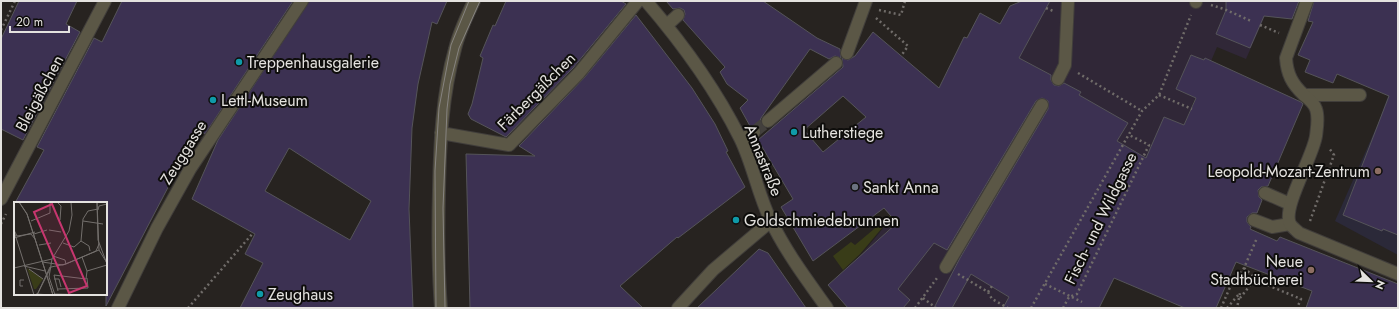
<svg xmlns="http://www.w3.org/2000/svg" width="1399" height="309" font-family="Jost,sans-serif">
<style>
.commercial{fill:#302737}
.education{fill:#2b2939}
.green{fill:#393c18}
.building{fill:#3c3152;stroke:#555459;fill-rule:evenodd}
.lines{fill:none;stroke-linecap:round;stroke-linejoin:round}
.street-tunnel{stroke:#43403d;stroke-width:12;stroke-dasharray:12 6;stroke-linecap:butt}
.lane-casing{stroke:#413e3b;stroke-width:14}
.street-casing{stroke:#413e3b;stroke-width:14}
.path{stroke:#706c69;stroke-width:2.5;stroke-dasharray:2 3;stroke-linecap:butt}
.lane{stroke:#5b5746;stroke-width:12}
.street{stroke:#5b5746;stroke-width:12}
.tram{stroke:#878481;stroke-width:1}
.culture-dot{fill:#0f9aa8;stroke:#0e0d0b;stroke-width:1.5}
.education-dot{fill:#8d6e63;stroke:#0e0d0b;stroke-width:1.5}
.worship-dot{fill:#6b7280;stroke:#0e0d0b;stroke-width:1.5}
.labels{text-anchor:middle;stroke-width:4;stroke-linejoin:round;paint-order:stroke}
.poi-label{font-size:16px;fill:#e4e2df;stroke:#0e0d0b;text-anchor:start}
.street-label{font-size:16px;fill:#e4e2df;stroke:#0e0d0b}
.inset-road{fill:none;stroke:#736f6c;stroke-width:1}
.view{fill:#c7366f;fill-opacity:0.15;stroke:#c7366f;stroke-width:2}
.inset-edge{fill:none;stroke:#e4e2df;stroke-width:2}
</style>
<rect width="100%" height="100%" fill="#272320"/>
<path class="commercial" d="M 1021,1 L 1263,1 L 1265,16 L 1246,59 L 1217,47 L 1118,280 L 1114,278 L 1099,308 L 903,308 L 910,300 L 861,255 L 899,209 L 998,45 Z"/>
<path class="education" d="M 1398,68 L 1398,255 L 1335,221 L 1379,121 Z"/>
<path class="green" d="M 898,209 L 860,254 L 843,270 L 833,256 L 851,242 L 855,245 Z"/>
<path class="building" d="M 19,1 L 77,1 L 66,24 L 80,32 L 23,140 L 1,129 L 1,39 Z
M 122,1 L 293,1 L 205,134 L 198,130 L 106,306 L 106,203 L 15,203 L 44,150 L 37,147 L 94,38 L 102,42 Z
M 309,1 L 447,1 L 437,24 L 432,22 L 418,84 L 412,128 L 409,209 L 413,308 L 240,308 L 263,263 L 245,254 L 255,234 L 192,199 L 218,140 ZM 289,148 L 371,201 L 350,240 L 265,191 Z
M 506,1 L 621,1 L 626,4 L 573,68 L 506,137 L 471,119 L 468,114 L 472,104 L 483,58 L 480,56 L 493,25 L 495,26 Z
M 666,1 L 763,1 L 817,38 L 840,49 L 841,58 L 835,56 L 829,59 L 810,49 L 761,118 L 758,126 L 750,126 L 740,108 L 748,100 L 727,84 L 720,72 L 725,67 L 683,20 L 685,14 L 684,10 L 680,8 L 673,9 Z
M 1022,1 L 1050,1 L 1019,58 L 1051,75 L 1051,80 L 1054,85 L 1059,86 L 1064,83 L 1081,92 L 1079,95 L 1128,123 L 1117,141 L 1146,158 L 1164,117 L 1184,125 L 1196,98 L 1176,89 L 1191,55 L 1204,60 L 1205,58 L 1301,102 L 1303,104 L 1268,186 L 1261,187 L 1258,190 L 1259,197 L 1262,200 L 1257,213 L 1252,213 L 1247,217 L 1247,222 L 1251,227 L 1250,229 L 1277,241 L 1280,237 L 1398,284 L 1398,308 L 1306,308 L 1312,291 L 1236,262 L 1216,308 L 1185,308 L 1114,278 L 1099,308 L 1003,308 L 1009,297 L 971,274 L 952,308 L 934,308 L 960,258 L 1048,109 L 1048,101 L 1042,98 L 1036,101 L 947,250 L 934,243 L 898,289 L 910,300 L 903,308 L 848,308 L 828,285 L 897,223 L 884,208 L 813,261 L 781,207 L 793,199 L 758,140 L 843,67 L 842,58 L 848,60 L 855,56 L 873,32 L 939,88 L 964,37 L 967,38 L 980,13 L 1000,24 L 1010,6 ZM 843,96 L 866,117 L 823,152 L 804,130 Z
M 1226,1 L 1299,1 L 1292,19 L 1264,16 L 1250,48 L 1216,34 L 1226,10 Z
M 1314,1 L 1398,1 L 1398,235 L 1383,229 L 1382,231 L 1343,215 L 1389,96 L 1337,74 L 1333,83 L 1305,72 L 1310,60 L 1298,55 L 1313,22 L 1308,21 Z
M 636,15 L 692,88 L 715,124 L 728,151 L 726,152 L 745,187 L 678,238 L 677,237 L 620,286 L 643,308 L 470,308 L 466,154 L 535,156 L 519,146 L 584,78 Z
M 759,249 L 768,253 L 806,308 L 697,308 Z"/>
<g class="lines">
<path class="street-tunnel" d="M 754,132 L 768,121"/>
<g class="lane-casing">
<path id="lane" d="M 1196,2 L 1196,1
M 1058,79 L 1065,65 L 1068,1
M 1304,95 L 1360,95
M 1265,193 L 1290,204
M 1254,220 L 1272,227 L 1290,224
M 946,267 L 1042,105"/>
</g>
<g class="street-casing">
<path id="street" d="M 646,1 C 683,44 715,88 740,138 C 753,164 758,195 771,221 C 786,252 807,280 827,308
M 1307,1 L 1286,58 C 1287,74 1292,84 1304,95 C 1309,99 1314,103 1316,109 C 1319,117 1317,128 1316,136 C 1313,157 1282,207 1290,224 C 1292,227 1296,230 1299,233 L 1398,274
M 667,25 L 678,15
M 847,53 L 866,1
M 768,121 L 836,63
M 441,133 L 509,145 L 579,73 L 638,1
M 741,140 L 754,132
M 1,199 L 105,1
M 118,308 L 157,228 L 190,169 L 302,1
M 441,308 C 438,269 438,229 439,190 C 440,142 442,95 455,49 C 459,32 467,16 474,1
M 678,308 L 713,270 L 771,221"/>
</g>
<path class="path" d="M 1211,5 L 1224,9 L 1251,21
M 1046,8 L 1053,11
M 879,10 L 901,15 L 905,1
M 876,18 L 908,46 L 901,56
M 1260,25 L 1279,33
M 1,30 L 15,1
M 1078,73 L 1142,111
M 1159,95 L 1192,109
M 1310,221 L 1334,155 L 1329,148
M 1,224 L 6,214
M 1244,268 L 1260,282 L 1301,299 L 1297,308
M 958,274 L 988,292 L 992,299 L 1008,308
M 1045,284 L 1082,302
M 988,292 L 992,286
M 923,298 L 936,308
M 1240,298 L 1256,278
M 188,308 L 253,233
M 915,308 L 937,278
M 1031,308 L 1142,111 L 1159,95 L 1191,15
M 1063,308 L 1069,297 L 1077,294 L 1149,145 L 1129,135
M 1221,308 L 1231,285 L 1244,268 L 1257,238
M 1227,308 L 1240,293 L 1237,308"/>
<use href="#lane" class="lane"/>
<use href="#street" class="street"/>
<path class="tram" d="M 436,308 L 435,171 L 439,108 L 451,45 L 469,1
M 445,308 L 443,208 L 447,109 L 450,84 L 459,48 L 480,1"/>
</g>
<g class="culture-dot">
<circle cx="239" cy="62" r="4"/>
<circle cx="213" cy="100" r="4"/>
<circle cx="794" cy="132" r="4"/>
<circle cx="736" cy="220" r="4"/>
<circle cx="260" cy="294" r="4"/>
</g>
<g class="education-dot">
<circle cx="1378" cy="171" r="4"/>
<circle cx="1311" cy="270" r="4"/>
</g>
<circle class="worship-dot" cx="855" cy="187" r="4"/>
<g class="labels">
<g class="poi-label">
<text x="247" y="68">Treppenhausgalerie</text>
<text x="221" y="106">Lettl-Museum</text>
<text x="802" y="138">Lutherstiege</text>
<text x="1370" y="177" text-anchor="end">Leopold-Mozart-Zentrum</text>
<text x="863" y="193">Sankt Anna</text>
<text x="744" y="226">Goldschmiedebrunnen</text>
<text x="1303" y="267" text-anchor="end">Neue<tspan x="1303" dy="18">Stadtbücherei</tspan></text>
<text x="268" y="300">Zeughaus</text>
</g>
<g class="street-label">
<text transform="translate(536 91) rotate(-45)" y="6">Färbergäßchen</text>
<text transform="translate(39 93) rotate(-62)" y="6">Bleigäßchen</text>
<text transform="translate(183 152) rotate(-58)" y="6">Zeuggasse</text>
<text transform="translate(764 160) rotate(68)" y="6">Annastraße</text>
<text transform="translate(1100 218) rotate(-64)" y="6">Fisch- und Wildgasse</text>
</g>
</g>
<g transform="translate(14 202)">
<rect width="93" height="93" fill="#272320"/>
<path d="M 13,66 L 29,77 L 22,87 L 20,87 Z" fill="#393c18"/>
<path class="inset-road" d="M 5,0 L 13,12 L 39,93M 5,0 L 13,12 L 39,93M 83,0 L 85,48 L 93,61M 83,0 L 84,38 L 93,62M 36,1 L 43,0 L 47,4 L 46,18M 84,8 L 85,4 L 93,2M 17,19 L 36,11 L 36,0M 69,19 L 89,22M 0,28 L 3,34 L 17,32 L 21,37M 35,28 L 47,30M 0,29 L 20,93M 20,32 L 33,28M 0,36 L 21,30M 49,41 L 60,45 L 67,39M 25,43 L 37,41M 76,49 L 75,44 L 67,39 L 69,17 L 74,9 L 84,7M 39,54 L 51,58 L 52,62M 28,60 L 49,63 L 85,48M 10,64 L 31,69M 0,66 L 38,57M 15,67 L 29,77M 73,69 L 93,63M 40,73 L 72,77 L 73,69 L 68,55M 40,73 L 44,89M 40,77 L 45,77 L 47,85M 9,84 L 6,84 L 6,78 L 10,78M 44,87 L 74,86 L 73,76M 22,92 L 38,93M 41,92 L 77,93M 23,93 L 36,65M 23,93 L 37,65 L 52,62 L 82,49 L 85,42M 41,93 L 35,75 L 38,57 L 55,29 L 58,13 L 57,0"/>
<path class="view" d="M 38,2 L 73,84 L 55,91 L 20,10 Z"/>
<rect width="93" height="93" class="inset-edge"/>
</g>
<rect width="1399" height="309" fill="none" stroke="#e4e2df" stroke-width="4"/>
<g transform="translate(1371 281) rotate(113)" stroke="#0e0d0b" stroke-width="3" paint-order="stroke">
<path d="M0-3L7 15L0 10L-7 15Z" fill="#e4e2df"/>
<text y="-6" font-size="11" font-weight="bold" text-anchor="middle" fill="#e4e2df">N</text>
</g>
<path d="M10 26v6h59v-6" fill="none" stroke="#e4e2df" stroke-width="2"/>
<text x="16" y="26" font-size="12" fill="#e4e2df" stroke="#0e0d0b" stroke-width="3" paint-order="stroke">20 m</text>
</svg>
